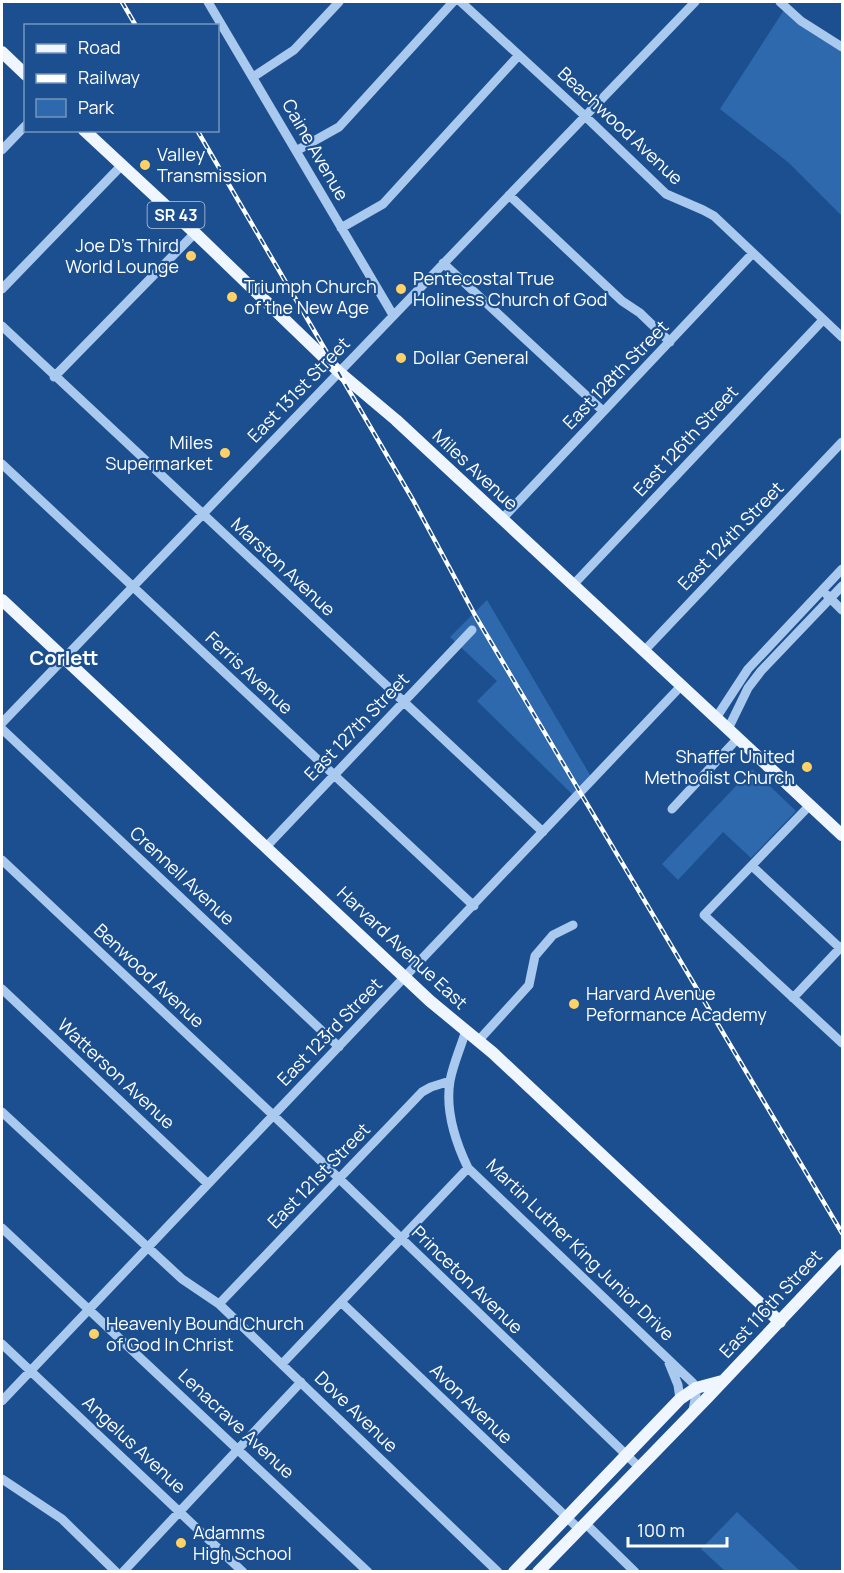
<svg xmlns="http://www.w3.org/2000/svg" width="844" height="1573" font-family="Manrope,sans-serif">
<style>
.green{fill:#2e69ad}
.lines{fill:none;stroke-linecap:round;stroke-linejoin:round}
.minor{stroke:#a9c9ee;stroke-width:9}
.major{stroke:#f0f6ff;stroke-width:12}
.rail-casing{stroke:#fff;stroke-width:4.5}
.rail{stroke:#1b4f8f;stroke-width:2;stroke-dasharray:7;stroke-linecap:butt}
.poi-dot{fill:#ffd166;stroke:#1b4f8f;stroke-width:2}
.labels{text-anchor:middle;stroke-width:4.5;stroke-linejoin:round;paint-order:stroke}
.shield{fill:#1b4f8f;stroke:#bbcadd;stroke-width:1.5}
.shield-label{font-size:16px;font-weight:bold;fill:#fff}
.street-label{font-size:18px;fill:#fff;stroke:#1b4f8f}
.poi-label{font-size:18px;fill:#fff;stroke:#1b4f8f;text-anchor:start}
.neighbourhood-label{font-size:20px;font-weight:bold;fill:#fff;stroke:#1b4f8f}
</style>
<rect width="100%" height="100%" fill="#1b4f8f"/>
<path class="green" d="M 786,7 L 842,47 L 842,216 L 789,163 L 720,109 Z
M 487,600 L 593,780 L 576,798 L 477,701 L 497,681 L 450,637 Z
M 752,769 L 796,811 L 751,858 L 723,832 L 678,880 L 662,864 Z
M 737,1512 L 800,1571 L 725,1571 L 701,1549 Z"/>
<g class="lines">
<path class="minor" d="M 208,2 L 393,315
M 461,2 L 585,116 L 666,194 L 703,210 L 714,216 L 842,337
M 780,2 L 801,21 L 842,47
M 253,77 L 294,50 L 339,2
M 2,150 L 26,125
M 296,151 L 339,127 L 453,2
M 509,195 L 622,301 L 640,313 L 670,342
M 341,228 L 383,204 L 519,55
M 443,263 L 603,411
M 2,289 L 122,165
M 2,326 L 543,832
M 54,377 L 195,233
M 2,464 L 474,906
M 502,519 L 753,253
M 573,585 L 823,320
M 827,595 L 842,610
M 644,651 L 842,442
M 716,718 L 748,669 L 842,569
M 2,723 L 695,2
M 2,729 L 339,1047
M 728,729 L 748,688 L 761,671 L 842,586
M 810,805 L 704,915 L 842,1043
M 672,809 L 738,738
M 266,847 L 472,630
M 2,860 L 273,1115 L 639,1467
M 752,866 L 840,948
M 2,989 L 208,1184
M 793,998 L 842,946
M 466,1030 C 461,1047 453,1064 450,1081 C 445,1111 455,1141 468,1168 L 693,1383 L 696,1394 L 693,1410
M 479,1040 L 529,985 L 535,956 L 553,935 L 573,925
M 2,1112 L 182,1279 L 219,1304 L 498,1572
M 2,1228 L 368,1572
M 341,1302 L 579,1529
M 219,1304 L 422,1092 L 431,1087 L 450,1081
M 2,1344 L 243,1572
M 669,1363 L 678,1385 L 680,1399
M 282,1364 L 468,1168
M 2,1401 L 681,686
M 2,1479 L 62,1519 L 116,1572
M 585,1523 L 635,1572
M 123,1572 L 301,1382"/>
<path class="major" d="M 2,52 L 26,75
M 84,130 L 195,233 L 339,372 L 396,420 L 842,835
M 2,600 L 430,1001 L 493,1053 L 780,1322
M 514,1572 L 680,1399 L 696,1388 L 722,1381
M 538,1572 L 708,1397 L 842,1255"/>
<g class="rail-casing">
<path id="rail" d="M 122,2 L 136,26
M 197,130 L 413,500 L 476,617 L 842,1233"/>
</g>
<use href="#rail" class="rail"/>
</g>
<g class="poi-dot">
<circle cx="145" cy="165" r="6"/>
<circle cx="191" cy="256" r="6"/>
<circle cx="401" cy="289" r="6"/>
<circle cx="232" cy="297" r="6"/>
<circle cx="401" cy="358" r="6"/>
<circle cx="225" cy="453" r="6"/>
<circle cx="807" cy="767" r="6"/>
<circle cx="574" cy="1004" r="6"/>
<circle cx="94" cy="1334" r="6"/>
<circle cx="181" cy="1543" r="6"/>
</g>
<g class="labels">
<rect class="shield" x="147.5" y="202" width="57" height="26" rx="4.5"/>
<g class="shield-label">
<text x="176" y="221">SR 43</text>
</g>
<g class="street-label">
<text transform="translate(620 126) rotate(43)" y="6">Beachwood Avenue</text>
<text transform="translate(315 150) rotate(60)" y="6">Caine Avenue</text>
<text transform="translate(616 375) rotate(-46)" y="6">East 128th Street</text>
<text transform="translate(299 390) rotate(-46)" y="6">East 131st Street</text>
<text transform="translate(686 441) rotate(-47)" y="6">East 126th Street</text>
<text transform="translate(475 470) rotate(43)" y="6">Miles Avenue</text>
<text transform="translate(731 536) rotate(-46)" y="6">East 124th Street</text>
<text transform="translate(283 567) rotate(43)" y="6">Marston Avenue</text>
<text transform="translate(249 673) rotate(43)" y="6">Ferris Avenue</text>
<text transform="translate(357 727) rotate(-46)" y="6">East 127th Street</text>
<text transform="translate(182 876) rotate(43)" y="6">Crennell Avenue</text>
<text transform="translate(402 948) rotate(43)" y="6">Harvard Avenue East</text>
<text transform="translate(149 976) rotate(43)" y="6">Benwood Avenue</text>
<text transform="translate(330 1032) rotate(-46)" y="6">East 123rd Street</text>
<text transform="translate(116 1074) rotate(43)" y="6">Watterson Avenue</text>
<text transform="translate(319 1176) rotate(-46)" y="6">East 121st Street</text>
<text transform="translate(580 1250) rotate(44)" y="6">Martin Luther King Junior Drive</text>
<text transform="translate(467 1280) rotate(44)" y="6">Princeton Avenue</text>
<text transform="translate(771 1304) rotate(-47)" y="6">East 116th Street</text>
<text transform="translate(471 1404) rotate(44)" y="6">Avon Avenue</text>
<text transform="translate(356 1412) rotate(44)" y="6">Dove Avenue</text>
<text transform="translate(236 1424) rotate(43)" y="6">Lenacrave Avenue</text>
<text transform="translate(134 1445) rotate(43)" y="6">Angelus Avenue</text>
</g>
<g class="poi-label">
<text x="157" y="161">Valley<tspan x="157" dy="21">Transmission</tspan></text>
<text x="179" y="252" text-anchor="end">Joe D's Third<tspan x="179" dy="21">World Lounge</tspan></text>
<text x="413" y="285">Pentecostal True<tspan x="413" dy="21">Holiness Church of God</tspan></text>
<text x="244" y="293">Triumph Church<tspan x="244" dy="21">of the New Age</tspan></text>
<text x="413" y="364">Dollar General</text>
<text x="213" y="449" text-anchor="end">Miles<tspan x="213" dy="21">Supermarket</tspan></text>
<text x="795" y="763" text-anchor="end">Shaffer United<tspan x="795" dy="21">Methodist Church</tspan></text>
<text x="586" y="1000">Harvard Avenue<tspan x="586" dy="21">Peformance Academy</tspan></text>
<text x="106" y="1330">Heavenly Bound Church<tspan x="106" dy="21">of God In Christ</tspan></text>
<text x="193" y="1539">Adamms<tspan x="193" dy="21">High School</tspan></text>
</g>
<g class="neighbourhood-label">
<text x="64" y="665">Corlett</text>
</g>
</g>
<rect width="844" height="1573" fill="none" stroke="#ffffff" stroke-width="6"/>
<rect x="24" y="24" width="195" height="108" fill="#1b4f8f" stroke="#7695bc" stroke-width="1.5"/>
<rect x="36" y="44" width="30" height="9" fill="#f0f6ff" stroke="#7695bc" stroke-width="1.5"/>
<text x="78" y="54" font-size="18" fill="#ffffff">Road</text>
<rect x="36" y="74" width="30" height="9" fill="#ffffff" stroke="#7695bc" stroke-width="1.5"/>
<text x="78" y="84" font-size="18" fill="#ffffff">Railway</text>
<rect x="36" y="99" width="30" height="18" fill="#2e69ad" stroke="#7695bc" stroke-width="1.5"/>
<text x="78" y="114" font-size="18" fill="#ffffff">Park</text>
<path d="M628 1537v9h99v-9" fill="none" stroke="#ffffff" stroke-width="3"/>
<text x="637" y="1537" font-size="18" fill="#ffffff" stroke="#1b4f8f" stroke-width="4.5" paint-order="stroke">100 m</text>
</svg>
